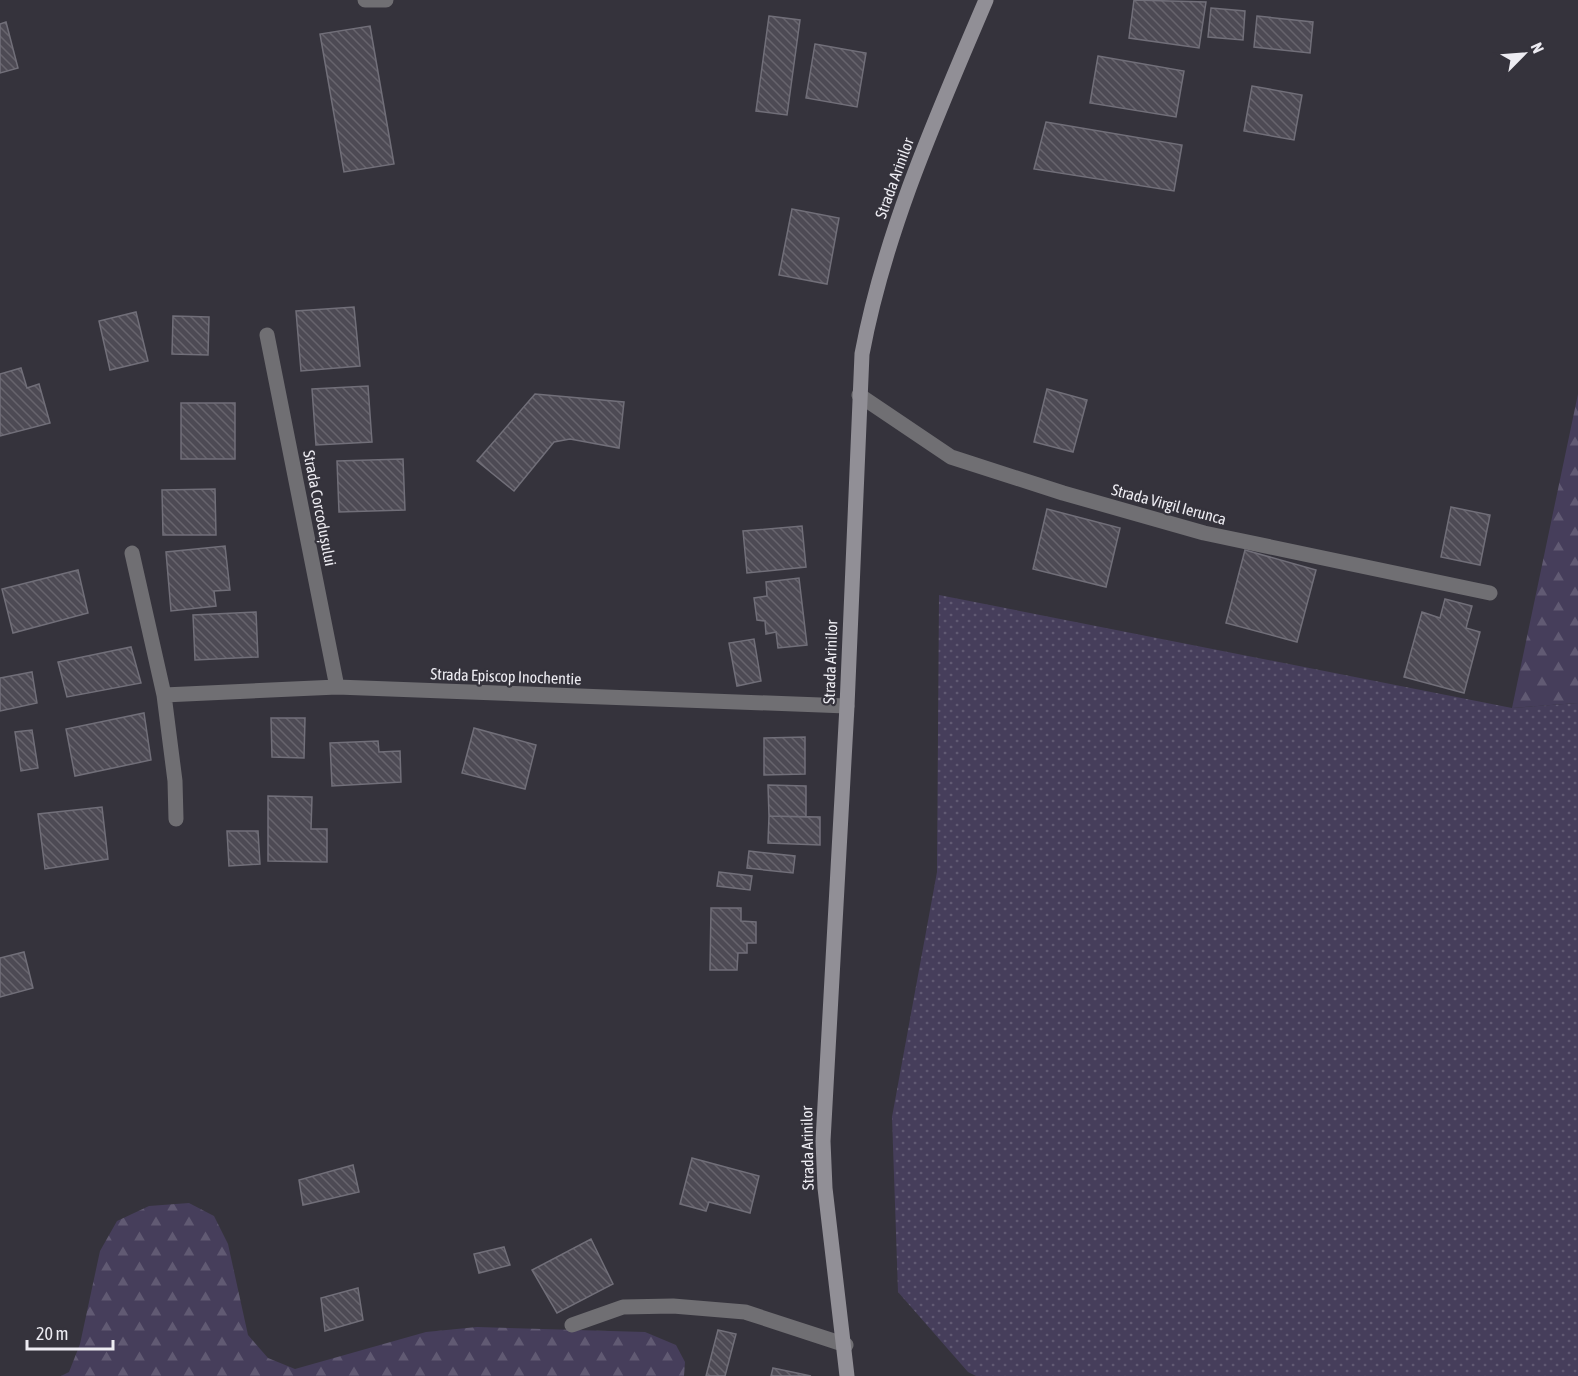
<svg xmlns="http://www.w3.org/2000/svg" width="1578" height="1376" font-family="'Asap Condensed',sans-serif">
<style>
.grass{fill:url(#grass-dots)}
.forest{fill:url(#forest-firs)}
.building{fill:url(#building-back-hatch);stroke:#716f79;stroke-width:1.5}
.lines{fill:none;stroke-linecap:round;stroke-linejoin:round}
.street{stroke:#706f73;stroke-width:15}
.secondary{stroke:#918f96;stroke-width:15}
.labels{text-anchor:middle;stroke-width:4.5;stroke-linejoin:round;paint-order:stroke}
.street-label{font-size:16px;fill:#edecf2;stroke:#35333c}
</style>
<defs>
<pattern id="grass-dots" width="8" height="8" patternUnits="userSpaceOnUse" patternTransform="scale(1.5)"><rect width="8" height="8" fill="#463e5b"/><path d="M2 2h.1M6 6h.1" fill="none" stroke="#615a73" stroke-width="1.8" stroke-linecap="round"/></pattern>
<pattern id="forest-firs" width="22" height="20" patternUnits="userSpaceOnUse" patternTransform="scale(1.5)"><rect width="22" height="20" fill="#463e5b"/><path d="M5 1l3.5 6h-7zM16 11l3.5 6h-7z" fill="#615a73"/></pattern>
<pattern id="building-back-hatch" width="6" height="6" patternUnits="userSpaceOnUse" patternTransform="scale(1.5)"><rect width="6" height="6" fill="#4d4a54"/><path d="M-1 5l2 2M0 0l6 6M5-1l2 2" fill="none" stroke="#67646d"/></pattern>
</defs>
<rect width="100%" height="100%" fill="#35333c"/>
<path class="grass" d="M 939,595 L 1512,708 L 1578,703 L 1578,1376 L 976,1376 L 968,1372 L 898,1292 L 892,1117 L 937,872 Z"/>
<path class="forest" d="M 1578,394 L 1578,703 L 1512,708 Z
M 189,1203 L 214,1216 L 228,1244 L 248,1335 L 268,1358 L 295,1369 L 426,1332 L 477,1327 L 645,1332 L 676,1345 L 685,1362 L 684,1376 L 61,1376 L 69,1372 L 80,1344 L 100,1251 L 117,1221 L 149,1206 Z"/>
<path class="building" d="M 1134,0 L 1206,2 L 1199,48 L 1129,38 Z
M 1211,8 L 1245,11 L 1243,40 L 1208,37 Z
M 769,16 L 800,20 L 787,115 L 756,111 Z
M 1257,16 L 1313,22 L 1310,53 L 1254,47 Z
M 6,22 L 18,68 L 0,73 L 0,24 Z
M 370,26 L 394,164 L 344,172 L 320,34 Z
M 815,44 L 866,53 L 857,107 L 806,98 Z
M 1098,56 L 1184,71 L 1176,117 L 1090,103 Z
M 1252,86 L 1302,95 L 1294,140 L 1244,131 Z
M 1046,122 L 1182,145 L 1174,191 L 1034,169 Z
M 792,209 L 839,218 L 827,284 L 779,275 Z
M 354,307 L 360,366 L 301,371 L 296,311 Z
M 136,312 L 148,361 L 110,370 L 99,321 Z
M 173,316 L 209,317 L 208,355 L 172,354 Z
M 21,368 L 27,388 L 39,384 L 50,423 L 0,436 L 0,374 Z
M 368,386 L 372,442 L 316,445 L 312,389 Z
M 1047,389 L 1087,400 L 1073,452 L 1034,442 Z
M 535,394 L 624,402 L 619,448 L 570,439 L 554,442 L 514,491 L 477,461 Z
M 181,403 L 235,403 L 235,459 L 181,459 Z
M 403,459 L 405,510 L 339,512 L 337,461 Z
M 215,489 L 216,535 L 163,535 L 162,490 Z
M 1451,507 L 1490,515 L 1480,565 L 1441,557 Z
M 1047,509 L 1120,528 L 1106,587 L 1033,569 Z
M 802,526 L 806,567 L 747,573 L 743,531 Z
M 225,546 L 230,590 L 214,591 L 216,606 L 171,611 L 166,552 Z
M 1245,550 L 1316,570 L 1297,642 L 1226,623 Z
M 78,570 L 88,613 L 13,633 L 2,589 Z
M 799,578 L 807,645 L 778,648 L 776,632 L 766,634 L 765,621 L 757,620 L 754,598 L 767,596 L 766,582 Z
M 1445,599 L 1472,606 L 1466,628 L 1480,632 L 1464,693 L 1404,677 L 1422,612 L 1440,618 Z
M 256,612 L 258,657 L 195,660 L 193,615 Z
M 754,639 L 761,681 L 737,686 L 729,643 Z
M 131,647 L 141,683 L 67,697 L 58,662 Z
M 32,672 L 37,703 L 0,711 L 0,678 Z
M 144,713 L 151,760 L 75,776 L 66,729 Z
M 271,718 L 305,718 L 304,758 L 272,757 Z
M 474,728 L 536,745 L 525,789 L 462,773 Z
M 32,730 L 38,768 L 21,771 L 15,732 Z
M 805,737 L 805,774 L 764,775 L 764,738 Z
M 378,741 L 379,752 L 400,751 L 401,782 L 332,786 L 330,743 Z
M 768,785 L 806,786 L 806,817 L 769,816 Z
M 268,796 L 312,797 L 311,829 L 327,829 L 327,862 L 268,861 Z
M 102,807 L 108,859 L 45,869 L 38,814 Z
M 769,816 L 820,817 L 820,845 L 768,843 Z
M 227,831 L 258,831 L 260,864 L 229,866 Z
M 749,851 L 795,856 L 793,873 L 747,868 Z
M 719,872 L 752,876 L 750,890 L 717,886 Z
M 711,908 L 741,908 L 741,921 L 756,922 L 756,943 L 747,943 L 747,953 L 738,953 L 737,970 L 710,970 Z
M 24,952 L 33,988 L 0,997 L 0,958 Z
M 692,1158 L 759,1176 L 750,1213 L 709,1202 L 706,1211 L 680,1204 Z
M 353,1165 L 359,1192 L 303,1205 L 299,1180 Z
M 591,1239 L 613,1284 L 557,1313 L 532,1270 Z
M 504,1247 L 510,1265 L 479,1273 L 474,1254 Z
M 358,1288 L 363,1320 L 325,1331 L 321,1298 Z
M 718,1330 L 736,1334 L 725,1376 L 706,1376 Z
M 773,1368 L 811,1376 L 771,1376 Z"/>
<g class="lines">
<path class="street" d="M 365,0 L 386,0
M 267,335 L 337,687
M 859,395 L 951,457 L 1063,493 L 1204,533 L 1490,593
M 132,553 L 164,695 L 337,687 L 847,706
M 164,695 L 175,781 L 176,819
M 572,1325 L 623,1307 L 673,1306 L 745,1312 L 846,1345"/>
<path class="secondary" d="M 847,1376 L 825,1188 L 823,1141 L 847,706 L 862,354 C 885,231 937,115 986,0"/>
</g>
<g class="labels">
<g class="street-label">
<text transform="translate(894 178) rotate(-70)" y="6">Strada Arinilor</text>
<text transform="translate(1169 504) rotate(15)" y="6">Strada Virgil Ierunca</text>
<text transform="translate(320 508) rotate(79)" y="6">Strada Corcodușului</text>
<text transform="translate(830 662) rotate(-88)" y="6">Strada Arinilor</text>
<text transform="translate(506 676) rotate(2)" y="6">Strada Episcop Inochentie</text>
<text transform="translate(807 1148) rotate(-91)" y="6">Strada Arinilor</text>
</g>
</g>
<g transform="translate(1524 54) rotate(65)" stroke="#35333c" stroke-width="4.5" paint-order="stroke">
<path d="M0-4.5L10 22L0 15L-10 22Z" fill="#edecf2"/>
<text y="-9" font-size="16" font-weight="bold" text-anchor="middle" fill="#edecf2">N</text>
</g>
<path d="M27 1340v9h86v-9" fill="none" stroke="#edecf2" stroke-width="3"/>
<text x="36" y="1340" font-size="18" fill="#edecf2" stroke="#35333c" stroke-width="4.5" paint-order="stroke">20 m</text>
</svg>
